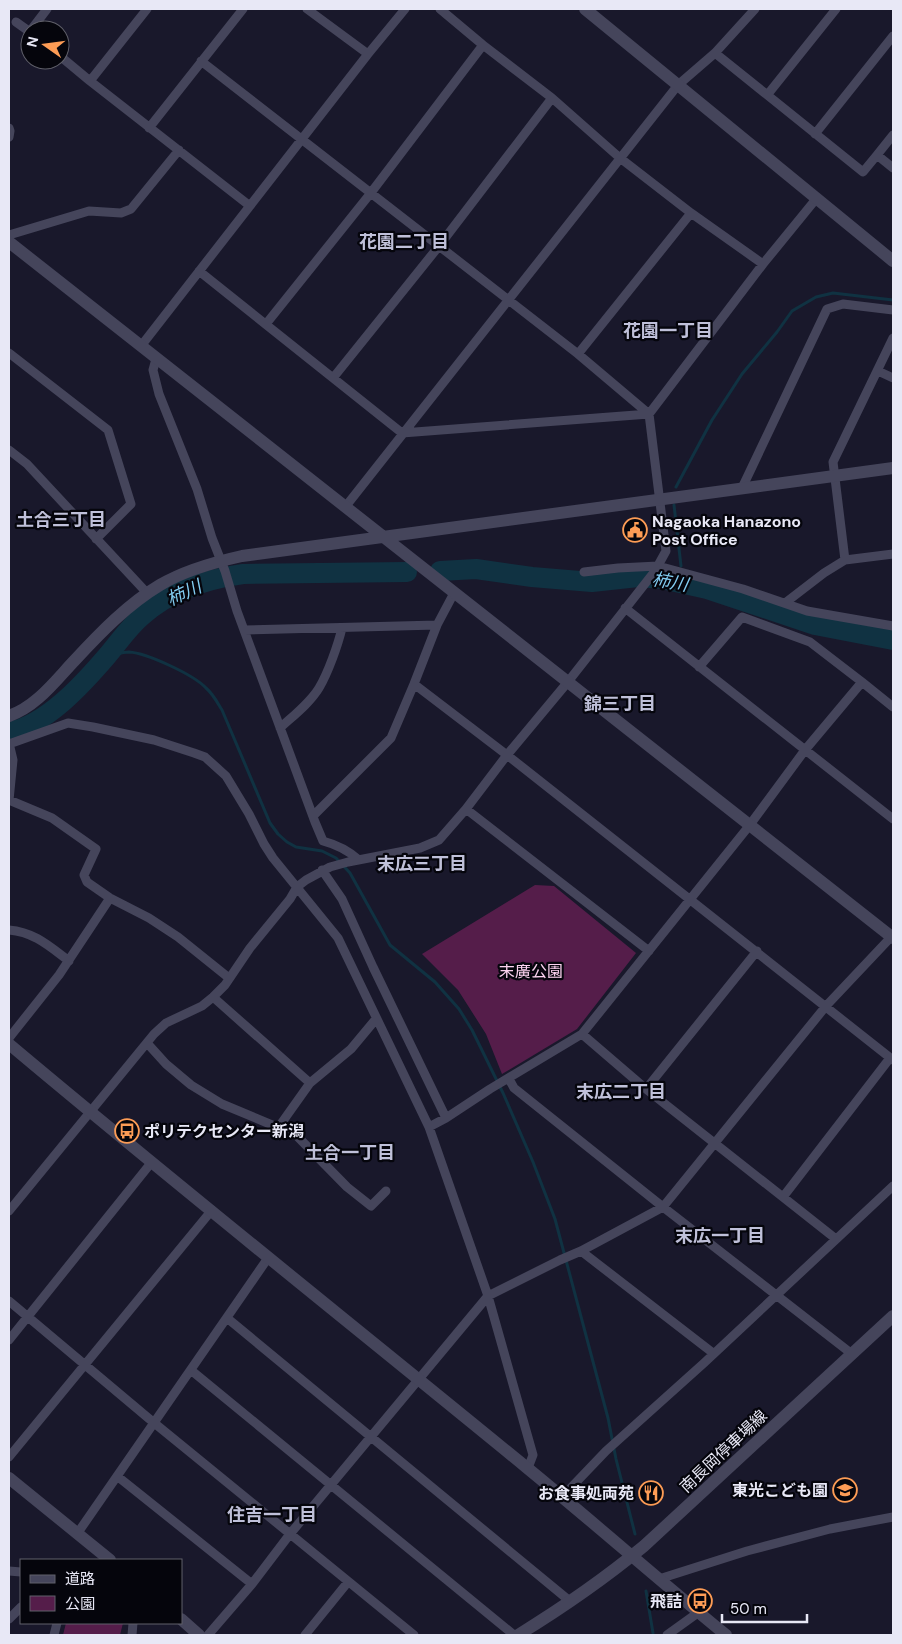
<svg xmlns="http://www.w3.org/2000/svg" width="902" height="1644" font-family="'DM Sans','Noto Sans JP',sans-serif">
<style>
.green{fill:#551d4a}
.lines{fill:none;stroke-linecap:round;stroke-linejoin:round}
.stream{stroke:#103242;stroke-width:3}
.river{stroke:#103242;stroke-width:20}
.street{stroke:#45455b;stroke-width:9}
.secondary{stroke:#45455b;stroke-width:12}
.labels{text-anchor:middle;stroke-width:4.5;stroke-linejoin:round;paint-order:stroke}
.poi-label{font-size:16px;font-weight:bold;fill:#e8e8f6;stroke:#05050c;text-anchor:end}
.park-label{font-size:16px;fill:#fbd2ef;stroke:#05050c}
.street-label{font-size:16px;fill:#e8e8f6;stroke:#05050c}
.neighbourhood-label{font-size:18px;font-weight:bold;fill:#bfc0d9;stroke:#05050c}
.water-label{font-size:18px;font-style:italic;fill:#82ccf1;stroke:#05050c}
</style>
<rect width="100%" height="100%" fill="#19182b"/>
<path class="green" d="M 535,885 L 554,886 L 636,953 L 577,1029 L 502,1074 L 486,1034 L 458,990 L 422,954 Z
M 66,1623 L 123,1623 L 120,1635 L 63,1635 Z"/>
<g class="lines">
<path class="stream" d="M 676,487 L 712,420 L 742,374 L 777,332 L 792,311 L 816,297 L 833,293 L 893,300
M 674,505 L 681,566
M 678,582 L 679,578
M 107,656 C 114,655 122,652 129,652 C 147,653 194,675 206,688 C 213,694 217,702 222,710 L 270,823 L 278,834 L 287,842 L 296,847 L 322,851 L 336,858 L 350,873 L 390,945 L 435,982 L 459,1009 L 472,1030 L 503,1093 L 533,1162 L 555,1219 L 608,1418 L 616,1459 L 635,1534
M 646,1591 L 653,1633"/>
<path class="river" d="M 440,571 L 476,569 L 532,577 L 592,582 L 638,577 L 662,579 L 707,589 L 815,625 L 893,640
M 9,732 C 46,725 83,684 107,656 C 119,642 128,628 142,616 C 169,591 207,579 243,574 L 407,572"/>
<path class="street" d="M 147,9 L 90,81 L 250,206
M 307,9 L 368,54
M 440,9 L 483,45 L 552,98 L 620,158 L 691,213 L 763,264
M 16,22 L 30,32
M 31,30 L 47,9
M 715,53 L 863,172 L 877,155 L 893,168
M 60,56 L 90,81
M 768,94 L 836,9
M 9,128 L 10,131 L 9,137
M 149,128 L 243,9
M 815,134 L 893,36
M 877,155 L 893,135
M 9,235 L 89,211 L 121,213 L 131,209 L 179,150
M 199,271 L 402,433 L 649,414 L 763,264 L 816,199
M 266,324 L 370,194 L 483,45
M 141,346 L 368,54 L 405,9
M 9,353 L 108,430 L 131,504 L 96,539
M 578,354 L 691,213
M 156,359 L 153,370 L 159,394 L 197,489 L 212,538 L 225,571 L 237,611 L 315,822 L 323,841 C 338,845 348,850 359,860
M 878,371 L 893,378
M 333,378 L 439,246 L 552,98
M 9,450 L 27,464 L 147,593
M 742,488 L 827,309 L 843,304 L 893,310
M 346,506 L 678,85 L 715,53 L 755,9
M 845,560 L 833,462 L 893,338
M 584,572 L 618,568 L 658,566 L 743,589 L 807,611 L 893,626
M 785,603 L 824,573 L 845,560 L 893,554
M 625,608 L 893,819
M 244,630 L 437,625
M 699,667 L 742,617 L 810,642 L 862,682
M 414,684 L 507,755 L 893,1060
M 280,728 C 293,716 310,703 319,688 C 328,673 338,645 342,628
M 9,743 L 13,760 L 9,800
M 9,744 L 68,723 L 93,727 L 154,740 L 194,753 L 205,757 L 226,776 L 249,814 L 264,844 L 273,858 L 338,938 L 429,1127 L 488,1296 L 533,1455 L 528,1468
M 9,800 L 52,818 L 96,849 L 84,875 L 87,882 L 110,898 L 149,918 L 178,937 L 229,978
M 466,809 L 649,951
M 313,816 L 391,738 L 414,684 L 437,625 L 454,593
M 322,870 L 342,899 L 373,967 L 446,1118
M 9,930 C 34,932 49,946 69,961
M 213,997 L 310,1083
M 582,1034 L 646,1089 L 836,1239
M 9,1038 L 59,975 L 110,898
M 147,1043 L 166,1064 L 191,1085 L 222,1104 L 296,1135 L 347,1187 L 371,1206 L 386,1191
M 509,1079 L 514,1088 L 663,1207 L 852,1354
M 646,1089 L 757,951
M 429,1127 L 446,1118 L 490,1089 L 582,1034 L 749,826 L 805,750 L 862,682 L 893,707
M 278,1128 L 310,1083 L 351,1049 L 376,1019
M 783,1197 L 890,1058
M 9,1211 L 154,1034 L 166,1023 L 202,1006 L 213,997 L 225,985 L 250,948 L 290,899 L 297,887 L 306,880 L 330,867 L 348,862 L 420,848 L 439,840 L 466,809 L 507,755 L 567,683 L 655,571 L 666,551 L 649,414 L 578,354 L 201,61
M 581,1251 L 713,1353
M 9,1301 L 153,1422 L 414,1635
M 227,1318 L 571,1602
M 9,1340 L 151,1163
M 192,1371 L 514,1635
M 9,1457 L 212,1210
M 117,1476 L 252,1584
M 562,1497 L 606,1451 L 704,1363 L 893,1186
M 77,1534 L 268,1258
M 9,1571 L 21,1572
M 659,1579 L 747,1551 L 830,1529 L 893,1517
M 9,1619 L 21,1607
M 54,1635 L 57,1623
M 132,1635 L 133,1623
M 208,1635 L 252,1584 L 290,1534 L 488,1296 L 560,1260 L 581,1251 L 663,1207 L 826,1006 L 893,935
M 305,1635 L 348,1582
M 667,1635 L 699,1612"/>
<path class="secondary" d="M 585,9 L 893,261
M 9,242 L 893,938
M 9,716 C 37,706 55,681 75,660 C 100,633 128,604 160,585 C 185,570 215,562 242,556 L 893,468
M 9,1044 C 179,1187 354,1326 526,1467 C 593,1522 659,1580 726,1635
M 9,1478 L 110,1560
M 181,1619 L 199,1635
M 518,1635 C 562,1608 604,1579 644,1546 L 893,1316"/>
</g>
<defs>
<g id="civic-ring" transform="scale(1.25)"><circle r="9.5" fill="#05050c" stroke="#fd9c55" stroke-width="1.5"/><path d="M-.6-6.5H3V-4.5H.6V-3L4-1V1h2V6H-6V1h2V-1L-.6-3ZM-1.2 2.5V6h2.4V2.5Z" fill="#fd9c55"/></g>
<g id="bus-ring" transform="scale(1.25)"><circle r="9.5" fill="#05050c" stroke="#fd9c55" stroke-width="1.5"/><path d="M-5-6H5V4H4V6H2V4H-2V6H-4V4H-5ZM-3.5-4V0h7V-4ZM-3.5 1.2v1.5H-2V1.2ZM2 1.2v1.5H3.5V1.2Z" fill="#fd9c55"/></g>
<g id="school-ring" transform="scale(1.25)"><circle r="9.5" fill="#05050c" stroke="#fd9c55" stroke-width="1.5"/><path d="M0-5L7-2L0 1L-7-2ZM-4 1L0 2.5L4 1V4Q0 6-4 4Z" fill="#fd9c55"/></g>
<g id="restaurant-ring" transform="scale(1.25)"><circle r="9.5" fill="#05050c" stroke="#fd9c55" stroke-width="1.5"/><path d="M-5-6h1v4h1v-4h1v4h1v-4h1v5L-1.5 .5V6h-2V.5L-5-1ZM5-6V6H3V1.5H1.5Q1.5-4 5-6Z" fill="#fd9c55"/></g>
</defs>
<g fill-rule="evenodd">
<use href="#civic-ring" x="635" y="530"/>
<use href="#bus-ring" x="127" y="1131"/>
<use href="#school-ring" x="845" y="1490"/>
<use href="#restaurant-ring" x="651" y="1493"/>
<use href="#bus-ring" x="700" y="1601"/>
</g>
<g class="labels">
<g class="poi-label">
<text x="652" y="527" text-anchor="start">Nagaoka Hanazono<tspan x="652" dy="18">Post Office</tspan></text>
<text x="144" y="1137" text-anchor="start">ポリテクセンター新潟</text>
<text x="828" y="1496">東光こども園</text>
<text x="634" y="1499">お食事処両苑</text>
<text x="682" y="1607">飛詰</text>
</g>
<g class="park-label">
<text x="531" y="977">末廣公園</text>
</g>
<g class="street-label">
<text transform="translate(723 1451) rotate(-43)" y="6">南長岡停車場線</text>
</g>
<g class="neighbourhood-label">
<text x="404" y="248">花園二丁目</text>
<text x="668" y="337">花園一丁目</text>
<text x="61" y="526">土合三丁目</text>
<text x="620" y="710">錦三丁目</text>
<text x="422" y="870">末広三丁目</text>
<text x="621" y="1098">末広二丁目</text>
<text x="350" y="1159">土合一丁目</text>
<text x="720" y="1242">末広一丁目</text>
<text x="272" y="1521">住吉一丁目</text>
</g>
<g class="water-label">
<text transform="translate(670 582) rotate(10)" y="6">柿川</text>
<text transform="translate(184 593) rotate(-25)" y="6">柿川</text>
</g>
</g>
<rect width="902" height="1644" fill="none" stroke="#e8e8f6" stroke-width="20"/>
<rect x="20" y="1559" width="162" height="65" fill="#05050c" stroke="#60606a"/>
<rect x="30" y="1575" width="25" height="8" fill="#45455b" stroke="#60606a"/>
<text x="65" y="1584" font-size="15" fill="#e8e8f6">道路</text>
<rect x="30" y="1596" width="25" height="15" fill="#551d4a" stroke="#60606a"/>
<text x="65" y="1609" font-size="15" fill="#e8e8f6">公園</text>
<g transform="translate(45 45) rotate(284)"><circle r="24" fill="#05050c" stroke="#60606a"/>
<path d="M0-4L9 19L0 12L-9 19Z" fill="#fd9c55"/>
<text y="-8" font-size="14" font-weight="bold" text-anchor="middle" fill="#e8e8f6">N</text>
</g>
<path d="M722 1614v8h85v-8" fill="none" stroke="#e8e8f6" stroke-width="2.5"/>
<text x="730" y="1614" font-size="15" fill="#e8e8f6" stroke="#05050c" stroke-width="4" paint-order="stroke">50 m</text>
</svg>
